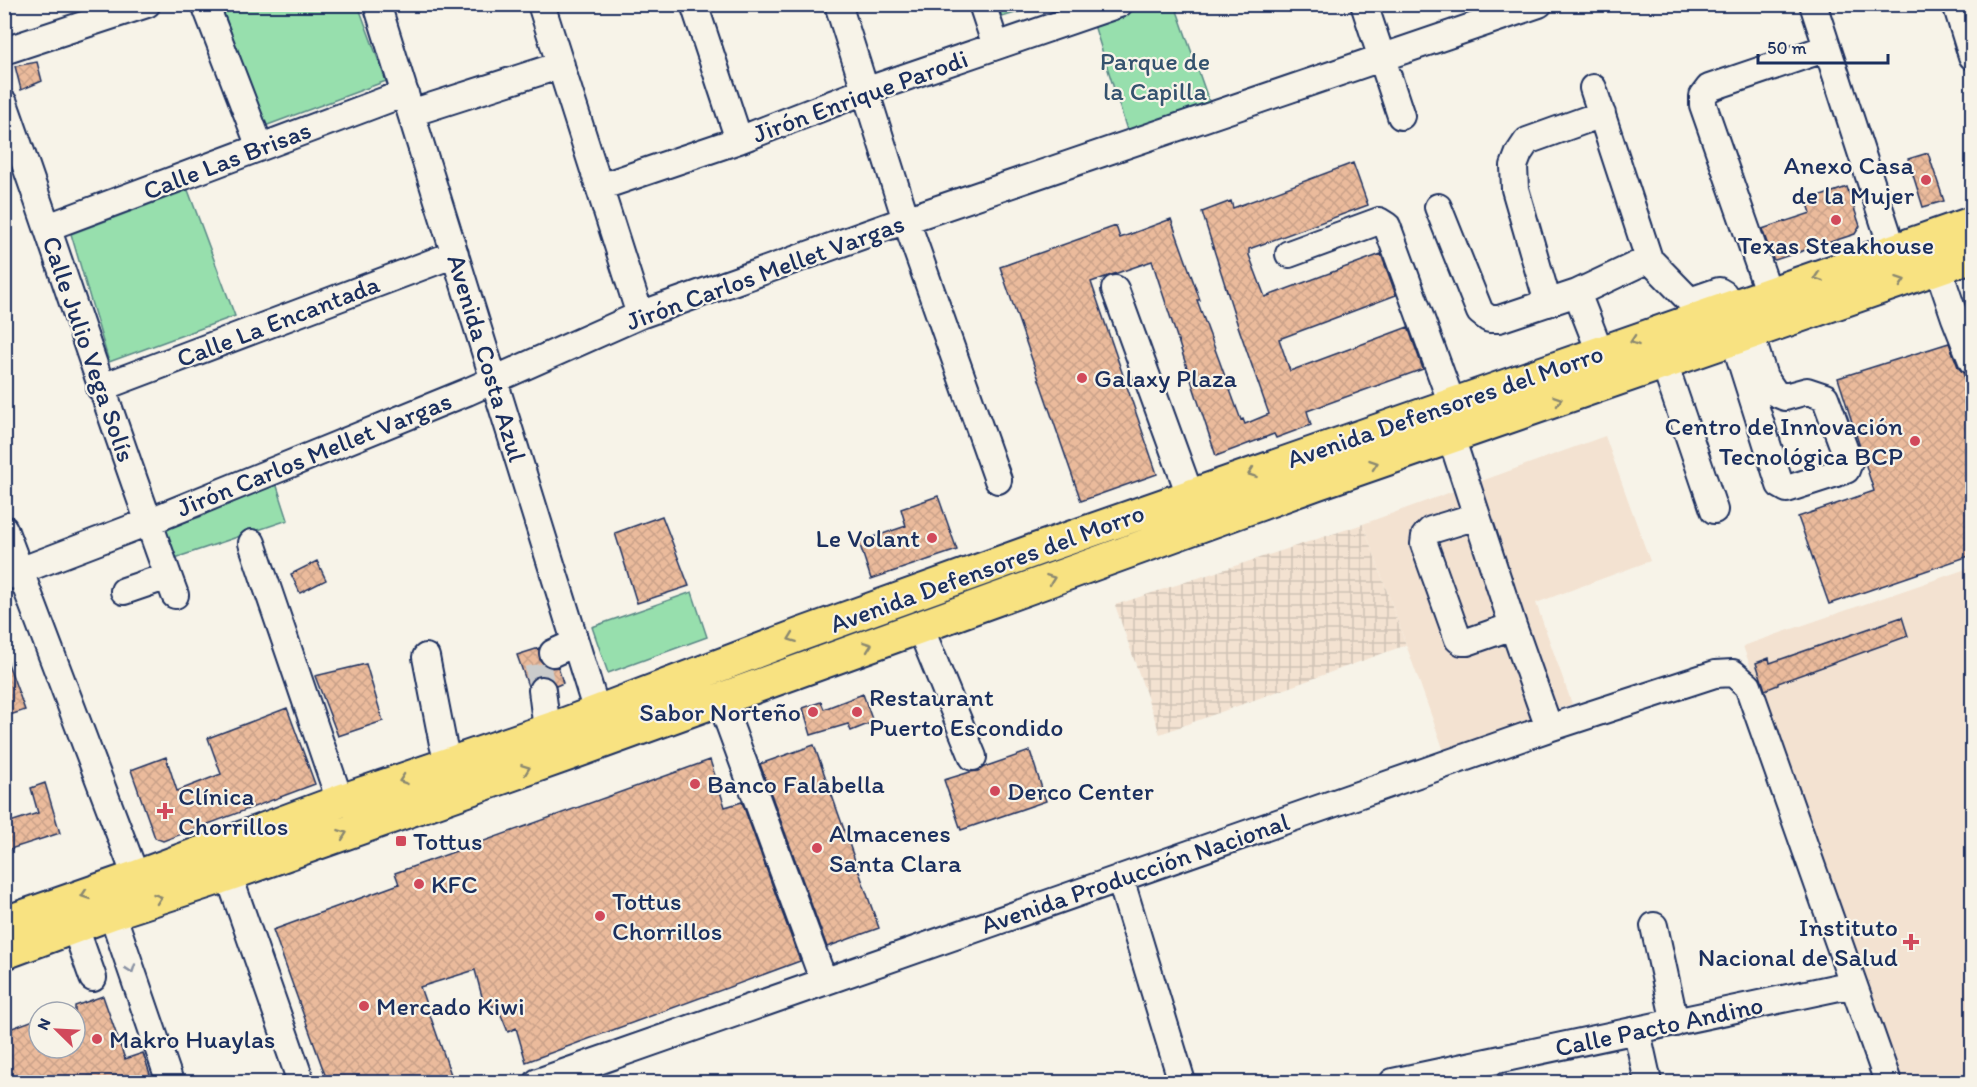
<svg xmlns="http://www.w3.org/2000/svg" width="1977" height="1087" font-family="Itim,sans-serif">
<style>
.built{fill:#f3e2d1}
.industrial{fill:url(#industrial-grid)}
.green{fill:#97dfad;stroke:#598786;stroke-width:1.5}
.building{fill:url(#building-cross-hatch);stroke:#1b2f5e;stroke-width:1.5}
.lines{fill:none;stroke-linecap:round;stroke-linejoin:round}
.minor-tunnel{stroke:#cbcccc;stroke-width:26;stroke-dasharray:26 13;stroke-linecap:butt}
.minor-casing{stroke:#1b2f5e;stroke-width:30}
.major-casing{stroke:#1b2f5e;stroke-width:36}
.minor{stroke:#f7f3e8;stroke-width:26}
.major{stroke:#f8e281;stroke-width:32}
.oneway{stroke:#8a8870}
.oneway2{stroke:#8991a3}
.poi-dot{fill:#d1495b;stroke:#f7f3e8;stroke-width:2}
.labels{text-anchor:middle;stroke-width:4.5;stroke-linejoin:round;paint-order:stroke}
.park-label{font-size:26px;fill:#34526e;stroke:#f7f3e8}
.street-label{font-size:26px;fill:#1b2f5e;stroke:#f7f3e8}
.poi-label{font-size:26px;fill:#1b2f5e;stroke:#f7f3e8;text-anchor:start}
</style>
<defs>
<pattern id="industrial-grid" width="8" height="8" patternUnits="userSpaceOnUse" patternTransform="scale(1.5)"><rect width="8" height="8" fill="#f3e2d1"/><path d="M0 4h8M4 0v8" fill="none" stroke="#d0c2b6"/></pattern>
<pattern id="building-cross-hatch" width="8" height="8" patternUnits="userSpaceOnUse" patternTransform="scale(1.5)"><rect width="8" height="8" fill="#ebbb9c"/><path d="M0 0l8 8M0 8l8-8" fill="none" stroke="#c9a189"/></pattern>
</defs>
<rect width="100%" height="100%" fill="#f7f3e8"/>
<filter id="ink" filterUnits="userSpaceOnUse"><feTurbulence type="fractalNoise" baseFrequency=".0167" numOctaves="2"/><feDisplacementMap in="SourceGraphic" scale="12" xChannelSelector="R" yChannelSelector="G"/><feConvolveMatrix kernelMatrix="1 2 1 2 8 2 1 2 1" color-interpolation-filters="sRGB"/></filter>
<g filter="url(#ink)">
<path class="built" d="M 1605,436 L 1650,561 L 1536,603 L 1572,704 L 1444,751 L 1363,524 Z
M 1972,567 L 1972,1082 L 1899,1082 L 1743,646 Z"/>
<path class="industrial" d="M 1363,524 L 1406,645 L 1160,734 L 1115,605 Z"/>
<path class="green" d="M 221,5 L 358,5 L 386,81 L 265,126 Z
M 998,5 L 998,4 L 1041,5 L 1002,17 Z
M 1150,5 L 1175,5 L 1210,104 L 1127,130 L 1094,25 Z
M 188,190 L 235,316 L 109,362 L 71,234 Z
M 276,483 L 288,520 L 175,558 L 165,533 L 172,526 L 203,516 L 217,505 Z
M 692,592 L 707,637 L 608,673 L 592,627 Z"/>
<path class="building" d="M 37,62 L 42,81 L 21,90 L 15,66 Z
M 1928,153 L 1944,201 L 1923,207 L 1908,159 Z
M 1353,163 L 1368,205 L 1249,249 L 1249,255 L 1265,297 L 1381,254 L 1396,295 L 1279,339 L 1290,371 L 1408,327 L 1423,369 L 1307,411 L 1311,425 L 1276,438 L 1274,434 L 1216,456 L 1152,261 L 1091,282 L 1157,474 L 1081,501 L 1000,267 L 1116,226 L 1120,238 L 1171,219 L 1200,300 L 1197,300 L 1241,420 L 1243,419 L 1245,424 L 1269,414 L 1238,326 L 1202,212 L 1231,201 L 1233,208 Z
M 1847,187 L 1860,226 L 1855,234 L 1775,260 L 1773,259 L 1762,229 L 1811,213 L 1807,201 Z
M 1949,343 L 1958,367 L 1963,373 L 1972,400 L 1972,555 L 1829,604 L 1798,517 L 1874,491 L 1838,378 Z
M 938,496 L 957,550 L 871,579 L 859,542 L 906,526 L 901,509 Z
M 662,516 L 689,586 L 637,603 L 615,533 Z
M 317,561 L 326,580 L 300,593 L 291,574 Z
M 1902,617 L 1908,636 L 1778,683 L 1778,685 L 1765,690 L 1756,663 L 1769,658 L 1770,663 Z
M 539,648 L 540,660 L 545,665 L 551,668 L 558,667 L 563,683 L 556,686 L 548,676 L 541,675 L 533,678 L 528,686 L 517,655 Z
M 4,658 L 6,658 L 25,710 L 4,717 Z
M 366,664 L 383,721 L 338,736 L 315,676 Z
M 863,694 L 873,722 L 851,731 L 848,724 L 811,735 L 803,708 L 821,702 L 824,709 Z
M 287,708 L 315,784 L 163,841 L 155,838 L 131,770 L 166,757 L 177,791 L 221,774 L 208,738 Z
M 814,745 L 879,928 L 827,947 L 760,764 Z
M 1030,751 L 1046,801 L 961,830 L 944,780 L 970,772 L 978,771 L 984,767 Z
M 710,760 L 725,807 L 742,802 L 800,961 L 526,1062 L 516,1028 L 508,1032 L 497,1005 L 485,1008 L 475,970 L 420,987 L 454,1083 L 328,1083 L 273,930 L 399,884 L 395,873 Z
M 45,783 L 60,833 L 4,851 L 4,824 L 38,813 L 31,788 Z
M 103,996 L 125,1059 L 143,1053 L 153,1083 L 4,1083 L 4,1031 L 39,1018 L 39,1048 L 75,1048 L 75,1006 Z"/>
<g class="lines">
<path class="minor-tunnel" d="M 542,690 L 537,661 L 553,653"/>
<g class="minor-casing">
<path id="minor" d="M 205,4 L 260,147
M 377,4 L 597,712
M 541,4 L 640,315
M 694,4 L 739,140
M 838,4 L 906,220 L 998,480
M 982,4 L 996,46
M 1364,4 L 1401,116
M 1813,4 L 1893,250
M 1956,4 L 1972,56
M 4,51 L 147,4
M 4,103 C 62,267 115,432 175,595
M 411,113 L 561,65
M 600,187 L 739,140 L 865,91 L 1119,4
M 1438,207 L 1480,312 L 1489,319 L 1499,319 L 1577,293 L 1600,352
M 48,227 L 405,93
M 1289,254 L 1379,221 L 1387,226 L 1452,404
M 1649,259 L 1690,301 L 1719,291 L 1724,294 L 1730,307
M 1938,268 L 1955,318 L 1972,361
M 1115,289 L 1190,495
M 1577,293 L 1649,259 L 1593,88
M 1769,294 L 1703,105 L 1703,96 L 1709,88 L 1827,48
M 1548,303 L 1515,189 L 1514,166 L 1519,153 L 1527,141 L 1602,114
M 1734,339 L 1780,485 L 1787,489 L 1846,470 L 1849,462 L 1825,397 L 1807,391 L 1785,397 L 1775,393 L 1764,377 L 1750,333
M 1664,363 L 1714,510
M 100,388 L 455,254
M 1451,437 L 1513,626 L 1549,728
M 1477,516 L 1431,530 L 1425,536 L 1424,544 L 1458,639 L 1462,642 L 1467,642 L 1513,626
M 4,529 L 136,877
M 252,543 L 340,801
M 4,577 L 148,522 L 467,392 L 640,315 L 906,220 L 1539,4
M 124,591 L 168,576
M 920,627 L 973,757
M 553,653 L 575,643
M 426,657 L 443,744 L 449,764
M 542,690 L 547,730
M 720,699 L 824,982
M 222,856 L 301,1082
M 1120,878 L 1182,1082
M 112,913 L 170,1082
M 1654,926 L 1675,1023
M 75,927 L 93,978
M 1637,1032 L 1648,1082
M 538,1082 L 1549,728 L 1715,674 L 1733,673 L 1748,686 L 1888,1082
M 1393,1082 L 1853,984"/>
</g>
<g class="major-casing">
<path id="major" d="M 4,923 L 136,877 L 340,801 L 565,724 L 802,634 L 1038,549 L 1972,223
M 4,953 L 112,913 L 219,878 L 575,752 L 1318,483 L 1972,256"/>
</g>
<use href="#minor" class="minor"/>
<use href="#major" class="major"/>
</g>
<defs><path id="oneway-chevron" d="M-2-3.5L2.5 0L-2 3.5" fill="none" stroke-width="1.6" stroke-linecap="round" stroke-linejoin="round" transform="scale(1.5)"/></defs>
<g class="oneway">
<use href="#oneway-chevron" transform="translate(1818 277) rotate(161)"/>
<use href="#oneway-chevron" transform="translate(1901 281) rotate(-19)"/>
<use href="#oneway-chevron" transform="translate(1634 341) rotate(161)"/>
<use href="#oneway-chevron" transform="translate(1558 400) rotate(-19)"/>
<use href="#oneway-chevron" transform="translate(1374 464) rotate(-19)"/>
<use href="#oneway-chevron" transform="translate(1252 473) rotate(160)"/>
<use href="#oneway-chevron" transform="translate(1051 579) rotate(-20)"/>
<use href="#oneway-chevron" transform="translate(792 638) rotate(159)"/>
<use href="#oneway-chevron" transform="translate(868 646) rotate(-20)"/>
<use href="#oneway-chevron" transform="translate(526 769) rotate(-20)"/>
<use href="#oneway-chevron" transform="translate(403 780) rotate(161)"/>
<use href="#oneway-chevron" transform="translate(343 834) rotate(-20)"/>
<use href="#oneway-chevron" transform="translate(85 895) rotate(161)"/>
<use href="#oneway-chevron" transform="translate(158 898) rotate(-19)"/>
</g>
<use class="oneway2" href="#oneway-chevron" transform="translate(131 969) rotate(71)"/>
</g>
<g class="poi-dot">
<circle cx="1926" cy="180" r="6"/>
<circle cx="1836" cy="220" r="6"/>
<circle cx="1082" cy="378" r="6"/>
<circle cx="1915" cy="441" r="6"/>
<circle cx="932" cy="538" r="6"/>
<circle cx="813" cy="712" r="6"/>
<circle cx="857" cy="712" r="6"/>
<circle cx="695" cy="784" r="6"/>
<circle cx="995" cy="791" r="6"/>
<path d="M162 802h6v6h6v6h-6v6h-6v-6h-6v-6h6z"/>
<rect x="395" y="835" width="12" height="12" rx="3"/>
<circle cx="817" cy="848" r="6"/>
<circle cx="419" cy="884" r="6"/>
<circle cx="600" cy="916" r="6"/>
<path d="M1908 933h6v6h6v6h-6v6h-6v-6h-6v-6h6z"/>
<circle cx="364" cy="1006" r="6"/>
<circle cx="97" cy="1039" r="6"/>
</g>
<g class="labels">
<g class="park-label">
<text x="1155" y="70">Parque de<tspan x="1155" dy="30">la Capilla</tspan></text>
</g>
<g class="street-label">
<text transform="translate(860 96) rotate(-20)" y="9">Jirón Enrique Parodi</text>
<text transform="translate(227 160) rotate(-21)" y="9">Calle Las Brisas</text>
<text transform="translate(765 272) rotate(-20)" y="9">Jirón Carlos Mellet Vargas</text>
<text transform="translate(278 321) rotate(-21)" y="9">Calle La Encantada</text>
<text transform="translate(89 349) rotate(71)" y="9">Calle Julio Vega Solís</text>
<text transform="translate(487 358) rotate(73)" y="9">Avenida Costa Azul</text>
<text transform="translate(1445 406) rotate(-19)" y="9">Avenida Defensores del Morro</text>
<text transform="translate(314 454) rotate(-22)" y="9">Jirón Carlos Mellet Vargas</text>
<text transform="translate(987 568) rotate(-20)" y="9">Avenida Defensores del Morro</text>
<text transform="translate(1135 873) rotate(-19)" y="9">Avenida Producción Nacional</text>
<text transform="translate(1659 1026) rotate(-12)" y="9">Calle Pacto Andino</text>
</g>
<g class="poi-label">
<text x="1914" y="174" text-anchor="end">Anexo Casa<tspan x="1914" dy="30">de la Mujer</tspan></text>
<text x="1836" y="254" text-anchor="middle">Texas Steakhouse</text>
<text x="1094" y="387">Galaxy Plaza</text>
<text x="1903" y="435" text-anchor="end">Centro de Innovación<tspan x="1903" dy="30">Tecnológica BCP</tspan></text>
<text x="920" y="547" text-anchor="end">Le Volant</text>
<text x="869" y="706">Restaurant<tspan x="869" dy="30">Puerto Escondido</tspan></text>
<text x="801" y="721" text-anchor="end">Sabor Norteño</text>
<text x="707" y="793">Banco Falabella</text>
<text x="1007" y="800">Derco Center</text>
<text x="178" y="805">Clínica<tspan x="178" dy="30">Chorrillos</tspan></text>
<text x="829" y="842">Almacenes<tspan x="829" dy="30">Santa Clara</tspan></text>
<text x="413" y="850">Tottus</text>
<text x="431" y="893">KFC</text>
<text x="612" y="910">Tottus<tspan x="612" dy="30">Chorrillos</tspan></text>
<text x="1898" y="936" text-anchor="end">Instituto<tspan x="1898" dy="30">Nacional de Salud</tspan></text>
<text x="376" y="1015">Mercado Kiwi</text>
<text x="109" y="1048">Makro Huaylas</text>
</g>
</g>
<rect width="1977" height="1087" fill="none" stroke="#f7f3e8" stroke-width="24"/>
<rect x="12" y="12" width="1953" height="1063" fill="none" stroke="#1b2f5e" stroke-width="2" filter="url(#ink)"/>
<g transform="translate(57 1030) rotate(294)"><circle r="28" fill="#f7f3e8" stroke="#9fa5b1" stroke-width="1.5"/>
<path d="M0-4.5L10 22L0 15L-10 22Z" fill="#d1495b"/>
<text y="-9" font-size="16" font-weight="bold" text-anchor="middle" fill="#1b2f5e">N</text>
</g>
<path d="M1758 54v9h130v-9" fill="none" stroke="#1b2f5e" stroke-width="3"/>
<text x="1767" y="54" font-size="18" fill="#1b2f5e" stroke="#f7f3e8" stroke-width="4.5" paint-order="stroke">50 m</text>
</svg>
